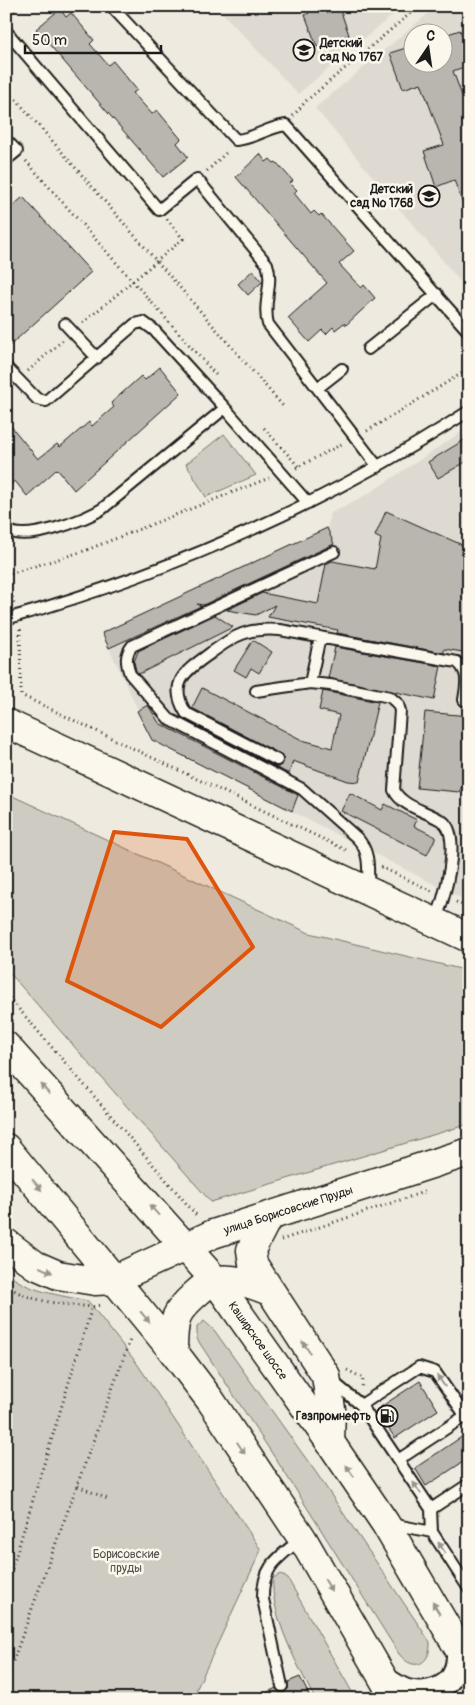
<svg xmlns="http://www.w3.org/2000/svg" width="475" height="1705" font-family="Pangolin,sans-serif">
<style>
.built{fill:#dedad1;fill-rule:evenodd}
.green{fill:#ceccc2;stroke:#75746f}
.building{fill:#b9b6af;stroke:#1c1c1c}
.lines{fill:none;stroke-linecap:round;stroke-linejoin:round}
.service-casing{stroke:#1c1c1c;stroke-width:14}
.minor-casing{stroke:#1c1c1c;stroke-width:25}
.secondary-casing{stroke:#1c1c1c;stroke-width:31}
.primary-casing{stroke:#1c1c1c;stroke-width:31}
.path{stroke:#1c1c1c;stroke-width:3;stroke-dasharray:1 4;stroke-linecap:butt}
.service{stroke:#fbf7ec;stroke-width:10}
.minor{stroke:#fbf7ec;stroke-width:21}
.secondary{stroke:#fbf7ec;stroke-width:28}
.primary{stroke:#fbf7ec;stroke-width:28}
.oneway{fill:#97948e}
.marked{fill:#de560d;fill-opacity:0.2;stroke:#de560d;stroke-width:4;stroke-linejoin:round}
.labels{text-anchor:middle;stroke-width:5;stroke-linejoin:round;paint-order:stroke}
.poi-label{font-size:12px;font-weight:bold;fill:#1c1c1c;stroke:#fbf7ec;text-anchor:end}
.street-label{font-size:12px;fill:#1c1c1c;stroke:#fbf7ec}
.park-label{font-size:12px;fill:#51514e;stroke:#fbf7ec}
</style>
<rect width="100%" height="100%" fill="#eeeadf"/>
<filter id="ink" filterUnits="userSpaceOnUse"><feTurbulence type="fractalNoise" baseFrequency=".02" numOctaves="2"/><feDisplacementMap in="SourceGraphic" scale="10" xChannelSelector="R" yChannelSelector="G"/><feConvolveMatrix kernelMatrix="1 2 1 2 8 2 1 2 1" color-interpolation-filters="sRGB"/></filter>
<g filter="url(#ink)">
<path class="built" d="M 216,6 L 403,6 L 298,94 Z
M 437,6 L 469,6 L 469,284 L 465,287 L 315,108 ZM 412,32 L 442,32 L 442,62 L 412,62 Z
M 469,427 L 469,902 L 152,740 L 102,633 L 327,529 L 331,513 L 368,494 Z"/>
<path class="green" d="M 224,434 L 256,475 L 206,497 L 186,464 Z
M 6,793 L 309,933 L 469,971 L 469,1124 L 211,1202 L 6,969 Z
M 6,1272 C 27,1292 60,1295 88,1301 L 138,1365 L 261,1550 L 192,1699 L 6,1699 Z
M 204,1321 L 214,1330 L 317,1474 L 430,1642 C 431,1664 414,1673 399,1654 L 296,1490 L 197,1339 L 197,1327 Z
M 281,1574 L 288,1579 L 356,1699 L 315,1699 C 298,1666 270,1615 273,1578 Z"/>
<path class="building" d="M 306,6 L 339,6 L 349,35 L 317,47 L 305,15 L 309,13 Z
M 60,9 L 66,17 L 71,13 L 94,40 L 90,44 L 108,65 L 113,61 L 137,90 L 133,93 L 152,114 L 157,110 L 181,139 L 177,143 L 188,157 L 163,177 L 36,29 Z
M 460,30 L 469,53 L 469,65 L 453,71 L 469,115 L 469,215 L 467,215 L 454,180 L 436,187 L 424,151 L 444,145 L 421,83 L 403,89 L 390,53 L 412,46 L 412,62 L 442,62 L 442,36 Z
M 260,154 L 266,162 L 270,159 L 274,163 L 276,162 L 293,181 L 290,183 L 297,190 L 294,193 L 311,214 L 314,211 L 319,216 L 321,214 L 354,251 L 339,264 L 361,288 L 364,285 L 375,298 L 346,325 L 344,323 L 335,330 L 333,327 L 326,334 L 322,330 L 309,342 L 288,318 L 327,283 L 236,177 Z
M 23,197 L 91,272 L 6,349 L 6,212 Z
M 253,270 L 262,282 L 248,295 L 238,284 Z
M 160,367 L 181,393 L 74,490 L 57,469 L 27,496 L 15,481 L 6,488 L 6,420 L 38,459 L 57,444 L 60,447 L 89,422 L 92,426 L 114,407 L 111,403 L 141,376 L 145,380 Z
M 469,437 L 469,460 L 438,478 L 428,462 Z
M 386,511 L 469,548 L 469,612 L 466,633 L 469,634 L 469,653 L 444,649 L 444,653 L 337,633 L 338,630 L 268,617 L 275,605 L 256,615 L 227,610 L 262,593 L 318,604 L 326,564 L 332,561 L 375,569 L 381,539 L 375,536 Z
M 327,528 L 334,544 L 203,605 L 197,604 L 201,606 L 109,648 L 102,633 Z
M 215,615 L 233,627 L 139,674 L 136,671 L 134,662 L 138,651 Z
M 253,640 L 272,652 L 259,673 L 251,668 L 246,677 L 234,670 Z
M 335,647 L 441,666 L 434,700 L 328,678 Z
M 202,688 L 302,740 L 332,748 L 339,715 L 319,710 L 323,691 L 378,702 L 359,782 L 348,781 L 293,761 L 289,774 L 243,750 L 274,766 L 280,766 L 283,763 L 280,754 L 192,708 Z
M 148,705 L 159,723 L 298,795 L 292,811 L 152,740 L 137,711 Z
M 425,712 L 469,716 L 469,773 L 459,792 L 417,788 Z
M 350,793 L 382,810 L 385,804 L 417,820 L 414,826 L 436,837 L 427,855 L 341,811 Z
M 420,1381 L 438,1410 L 395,1438 L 376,1410 Z
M 469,1432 L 469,1458 L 426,1486 L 415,1468 Z
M 300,1677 L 311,1699 L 254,1699 L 276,1688 L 279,1692 L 284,1693 L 288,1689 L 288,1682 Z"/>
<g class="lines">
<g class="service-casing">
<path id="service" d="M 111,6 L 236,140 C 254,139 268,127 286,125 L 469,332
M 6,31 L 159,210 L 197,179 L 267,264 C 274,283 262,304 268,324 L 378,467
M 6,140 L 17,151 L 6,160
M 65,324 L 97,358
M 368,349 L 437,294
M 6,367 L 37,399 L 46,401 L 135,324 L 143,322 L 154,330 L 225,408 L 102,509 C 84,520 24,544 6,529
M 319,387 L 342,369
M 225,408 L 308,503
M 334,552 L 132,646 C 125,655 126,663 130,674 L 169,719 L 302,789 L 356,837 C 371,851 368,870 368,889
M 6,619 C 169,573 327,503 469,411
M 310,683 L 320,637
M 256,691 L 310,683 L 330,685 L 390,697 L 398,704 L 400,711 L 394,790 C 402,807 427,811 442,821 C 463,834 444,902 435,921
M 277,760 L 186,713 C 166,681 189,669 212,652 C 222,645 231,638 242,634 C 255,629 267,629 280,630 L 457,662 C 470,672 466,686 464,700
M 332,1381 L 361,1405 L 431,1509 L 432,1532
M 361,1405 L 419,1367 L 435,1372 L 469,1421
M 398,1460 L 465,1416
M 431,1509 L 469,1484
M 391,1524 L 432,1532 L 469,1589
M 282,1686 L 263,1599 C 262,1566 278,1558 301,1539"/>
</g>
<g class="minor-casing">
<path id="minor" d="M 381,1676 C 389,1680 397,1687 406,1690 C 422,1695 447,1690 454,1673 C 458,1664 458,1655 458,1646"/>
</g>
<g class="secondary-casing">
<g id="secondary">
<path d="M 6,723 L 469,938"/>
<path d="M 268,1217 L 251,1250 L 253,1264 L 326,1376 L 331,1409 L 330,1442"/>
<path id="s1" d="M 6,1243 L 35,1265 L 58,1275 L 95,1281 L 113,1280 L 213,1234 L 469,1152"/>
<path d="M 173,1351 C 173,1339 173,1327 177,1316 C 181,1306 207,1281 218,1280 C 236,1278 251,1284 267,1290"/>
</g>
</g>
<g class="primary-casing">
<g id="primary">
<path id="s2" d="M 6,1046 L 215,1280 L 330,1442 L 385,1523 L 469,1666"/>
<path d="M 6,1148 L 173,1351 L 211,1401 L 302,1538 L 395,1699"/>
</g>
</g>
<path class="path" d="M 6,17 L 19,6
M 6,88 L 283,406
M 293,116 L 306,101 L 419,6
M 26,161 L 216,375
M 207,171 L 228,151
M 83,323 L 183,239 L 167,219
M 28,371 L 63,340
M 264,428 L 298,466
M 367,431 L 469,369
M 296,468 L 344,443
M 6,575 L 84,551 L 269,478
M 6,578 L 14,603
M 20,629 L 21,695 L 348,851
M 381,867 L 432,891
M 456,902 L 469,908
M 6,994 L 198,1217
M 281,1240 L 424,1192
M 6,1285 C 30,1303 64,1304 92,1307
M 347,1370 L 363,1378 L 362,1389
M 78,1486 L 110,1500
M 6,1588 L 92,1307 L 100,1305
M 6,1680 L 130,1340"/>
<use href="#service" class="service"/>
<use href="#minor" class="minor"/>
<use href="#secondary" class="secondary"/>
<use href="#primary" class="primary"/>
</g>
<defs><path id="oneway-solid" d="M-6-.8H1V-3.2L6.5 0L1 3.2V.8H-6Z" transform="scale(1.25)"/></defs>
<g class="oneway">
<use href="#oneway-solid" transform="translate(45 1089) rotate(-132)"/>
<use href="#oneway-solid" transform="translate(37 1185) rotate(50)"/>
<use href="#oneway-solid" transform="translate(154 1210) rotate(-132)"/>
<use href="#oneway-solid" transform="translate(46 1270) rotate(24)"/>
<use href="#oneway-solid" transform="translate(145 1317) rotate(50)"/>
<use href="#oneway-solid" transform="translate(306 1347) rotate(-124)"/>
<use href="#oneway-solid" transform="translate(441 1381) rotate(-125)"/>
<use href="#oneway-solid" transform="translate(241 1448) rotate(56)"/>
<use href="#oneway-solid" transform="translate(350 1471) rotate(-124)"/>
<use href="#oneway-solid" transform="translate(417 1488) rotate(-124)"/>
<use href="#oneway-solid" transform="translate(442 1548) rotate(-123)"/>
<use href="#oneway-solid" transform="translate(328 1585) rotate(60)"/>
<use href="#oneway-solid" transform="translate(436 1608) rotate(-121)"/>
</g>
</g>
<path class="marked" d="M 114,832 L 187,839 L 253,947 L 161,1027 L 67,981 Z"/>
<defs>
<g id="school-ring" transform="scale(1.125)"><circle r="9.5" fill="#fbf7ec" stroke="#1c1c1c" stroke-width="1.5"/><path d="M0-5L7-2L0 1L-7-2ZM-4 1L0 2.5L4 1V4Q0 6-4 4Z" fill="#1c1c1c"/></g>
<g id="fuel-ring" transform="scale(1.125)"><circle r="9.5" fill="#fbf7ec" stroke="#1c1c1c" stroke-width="1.5"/><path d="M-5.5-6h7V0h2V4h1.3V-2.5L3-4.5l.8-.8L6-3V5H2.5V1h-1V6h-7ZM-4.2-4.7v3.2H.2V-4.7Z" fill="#1c1c1c"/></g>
</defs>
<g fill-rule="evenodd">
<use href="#school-ring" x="304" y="50"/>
<use href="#school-ring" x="429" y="196"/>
<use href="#fuel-ring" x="387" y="1416"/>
</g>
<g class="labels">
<g class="poi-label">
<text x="320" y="47" text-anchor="start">Детский<tspan x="320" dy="14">сад № 1767</tspan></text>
<text x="413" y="193">Детский<tspan x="413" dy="14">сад № 1768</tspan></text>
<text x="371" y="1420">Газпромнефть</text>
</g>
<g class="street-label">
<text dy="4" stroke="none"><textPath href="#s1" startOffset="306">улица Борисовские Пруды</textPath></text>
<text dy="4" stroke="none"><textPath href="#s2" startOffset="388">Каширское шоссе</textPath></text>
</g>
<g class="park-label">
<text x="126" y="1558">Борисовские<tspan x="126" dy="14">пруды</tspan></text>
</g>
</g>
<rect width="475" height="1705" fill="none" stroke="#fbf7ec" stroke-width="25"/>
<rect x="12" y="12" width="450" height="1680" fill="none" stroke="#1c1c1c" stroke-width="2" filter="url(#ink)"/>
<g transform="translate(428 48) rotate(13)"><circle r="24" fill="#fbf7ec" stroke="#a29f99"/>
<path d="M0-4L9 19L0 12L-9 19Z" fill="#1c1c1c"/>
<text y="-8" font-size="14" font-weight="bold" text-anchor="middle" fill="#1c1c1c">С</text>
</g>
<path d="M25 45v8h136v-8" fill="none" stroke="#1c1c1c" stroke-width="2.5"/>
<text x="32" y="45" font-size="15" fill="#1c1c1c" stroke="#fbf7ec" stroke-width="4" paint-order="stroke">50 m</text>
</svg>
